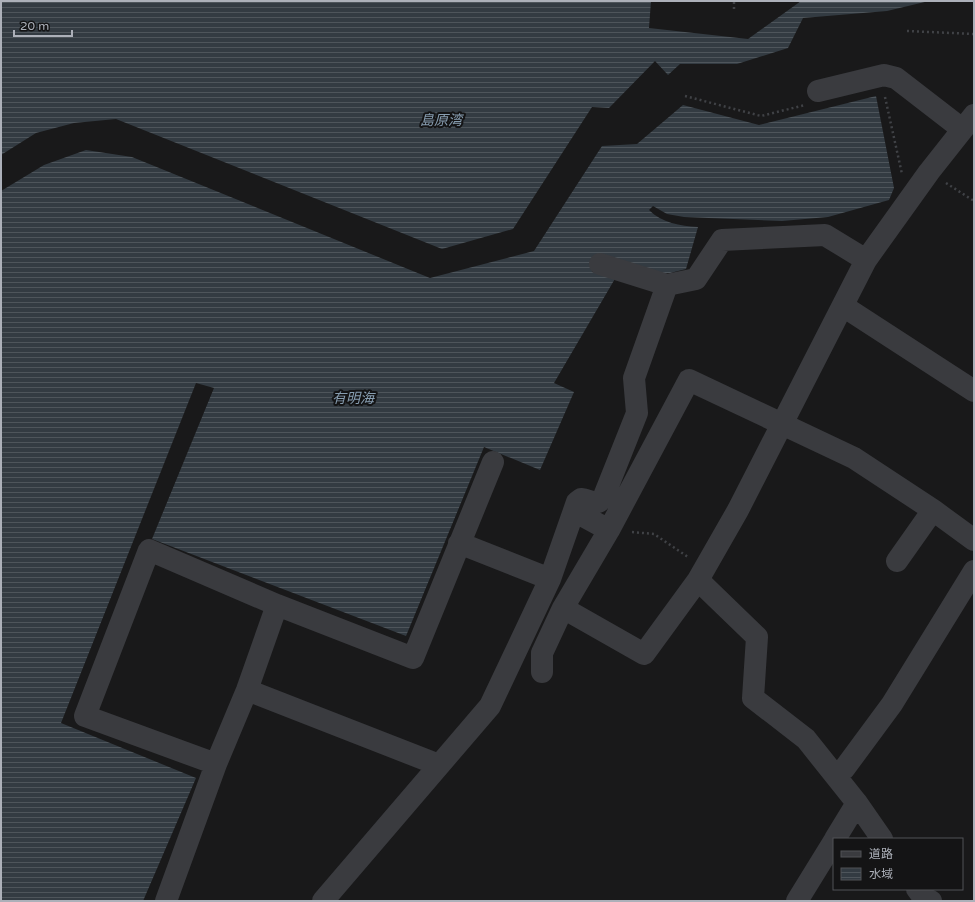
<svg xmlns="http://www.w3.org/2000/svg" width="975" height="902" font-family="'Varela Round','Noto Sans JP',sans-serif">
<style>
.water{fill:url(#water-rules)}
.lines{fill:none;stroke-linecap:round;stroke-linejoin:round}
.path{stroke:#404246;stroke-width:2.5;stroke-dasharray:2 3;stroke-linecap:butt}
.minor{stroke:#3a3b3f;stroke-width:22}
.labels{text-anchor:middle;stroke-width:4;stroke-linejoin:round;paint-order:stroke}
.water-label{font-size:14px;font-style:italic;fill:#879db0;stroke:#141415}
</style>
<defs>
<pattern id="water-rules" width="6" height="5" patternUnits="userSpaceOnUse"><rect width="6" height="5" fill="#333b42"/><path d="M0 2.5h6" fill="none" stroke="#4e555b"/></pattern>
</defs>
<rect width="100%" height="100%" fill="#19191a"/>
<path class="water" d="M 1,1 L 651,1 L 649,28 L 748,39 L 801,1 L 929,1 L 887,11 L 803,18 L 788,48 L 737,64 L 680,64 L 668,75 L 655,61 L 609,108 L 592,107 L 513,229 L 442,249 L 116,119 L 74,123 L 36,133 L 1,155 Z
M 876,96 L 894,188 L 889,200 L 828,217 L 782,221 L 684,217 L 667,214 L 653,206 L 649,210 C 662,223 680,226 698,227 L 686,269 L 670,273 L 662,273 L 595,257 L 592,272 L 616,277 L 554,383 L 574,392 L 540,470 L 484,447 L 406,636 L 152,539 L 214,388 L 196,383 L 61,723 L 196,778 L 143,901 L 1,901 L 1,191 L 44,165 L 86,150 L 132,157 L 430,278 L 534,251 L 602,146 L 637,144 L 683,105 L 759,125 Z"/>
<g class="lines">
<path class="path" d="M 734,9 L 734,1
M 907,31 L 974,34
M 685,96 L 761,116 L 805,105
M 885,97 L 902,174
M 946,183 L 974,201
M 632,532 L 654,534 L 688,557"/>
<path class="minor" d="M 818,91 L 884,75 L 896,78 L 962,129
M 600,264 L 667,285
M 843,306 L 974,391
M 574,511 L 609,530
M 459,543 L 550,579
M 897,561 L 933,510
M 698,580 L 757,637 L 753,698 L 806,739 L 857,803 L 882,839
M 563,608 L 644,654 L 698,580 L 738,510 L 866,260 L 929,172 L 974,115
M 542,672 L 542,653 L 563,608 L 609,530 L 689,380 L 854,458 L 933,510 L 974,540
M 247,690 L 439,765
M 216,764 L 85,716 L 149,550 L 277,605 L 413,658 L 493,462
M 835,774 L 844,769 L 892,704 L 974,571
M 835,839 L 857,803
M 917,889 L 923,897 L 931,901
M 166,901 L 216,764 L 247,690 L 277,605
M 323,901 L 490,706 L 550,579 L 577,502 L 581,499 C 591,500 597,508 604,496 L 637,413 L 634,378 L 667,285 L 696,279 L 722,240 L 825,235 L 866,260
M 797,901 L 834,841"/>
</g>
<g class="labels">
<g class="water-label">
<text x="441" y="125">島原湾</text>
<text x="353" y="403">有明海</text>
</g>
</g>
<rect width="975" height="902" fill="none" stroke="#acb0b9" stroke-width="4"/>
<rect x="833" y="838" width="130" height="52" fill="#141415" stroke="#515257"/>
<rect x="841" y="851" width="20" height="6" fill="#3a3b3f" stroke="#515257"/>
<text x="869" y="858" font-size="12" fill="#acb0b9">道路</text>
<rect x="841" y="868" width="20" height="12" fill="url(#water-rules)" stroke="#515257"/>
<text x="869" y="878" font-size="12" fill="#acb0b9">水域</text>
<path d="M14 30v6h58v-6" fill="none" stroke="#acb0b9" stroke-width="2"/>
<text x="20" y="30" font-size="12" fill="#acb0b9" stroke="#141415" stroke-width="3" paint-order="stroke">20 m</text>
</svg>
